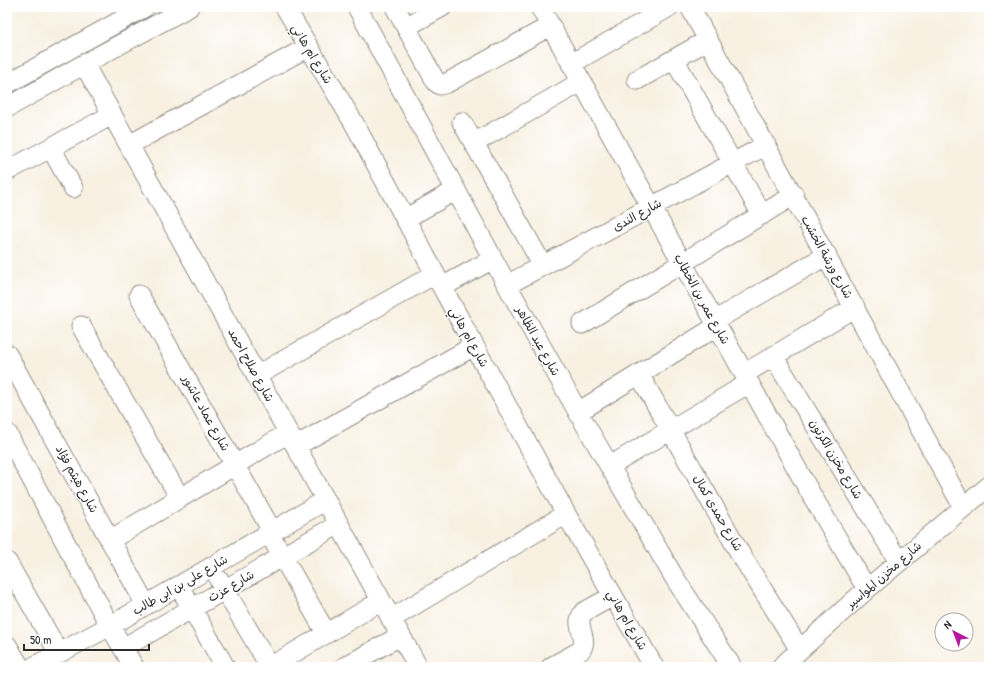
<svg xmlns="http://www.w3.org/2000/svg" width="996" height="674" font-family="'Patrick Hand','Playpen Sans Arabic',sans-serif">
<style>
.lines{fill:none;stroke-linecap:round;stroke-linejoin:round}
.street-casing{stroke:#928e86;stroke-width:21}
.street{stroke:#fff;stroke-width:19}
.labels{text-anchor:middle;stroke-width:3;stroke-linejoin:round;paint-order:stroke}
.street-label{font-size:12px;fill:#2b2b2b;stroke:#fff}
</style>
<rect width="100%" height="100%" fill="#fff"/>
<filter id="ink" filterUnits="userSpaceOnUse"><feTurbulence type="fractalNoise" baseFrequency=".025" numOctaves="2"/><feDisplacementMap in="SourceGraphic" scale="8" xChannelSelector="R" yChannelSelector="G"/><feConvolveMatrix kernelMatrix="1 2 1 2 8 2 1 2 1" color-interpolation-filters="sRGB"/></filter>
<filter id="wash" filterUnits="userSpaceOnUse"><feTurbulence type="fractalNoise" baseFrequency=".012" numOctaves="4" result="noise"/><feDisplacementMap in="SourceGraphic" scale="16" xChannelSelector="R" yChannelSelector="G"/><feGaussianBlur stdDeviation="0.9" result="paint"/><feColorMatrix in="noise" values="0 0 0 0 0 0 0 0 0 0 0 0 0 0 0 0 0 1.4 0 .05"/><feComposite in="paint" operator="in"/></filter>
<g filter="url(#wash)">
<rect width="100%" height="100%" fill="#f8f0e1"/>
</g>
<g filter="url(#ink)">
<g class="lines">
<g class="street-casing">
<path id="street" d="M 285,7 L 355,125 L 442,287 L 566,514 L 654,667
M 357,7 L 507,285 L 578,412 L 674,577 L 732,667
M 395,7 L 436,82 L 440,85 L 447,83 L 550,26
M 540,7 L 811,494 L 867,589
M 690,7 L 963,507
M 406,27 L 442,7
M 674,59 L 762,215
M 84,64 L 418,667
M 571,64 L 669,7
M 637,80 L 708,40
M 7,84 L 145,7
M 7,108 L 84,64 L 189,7
M 462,122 L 543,266
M 474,143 L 581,82
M 129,145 L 308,47
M 51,148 L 73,188
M 7,171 L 112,115
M 405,219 L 456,190
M 507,285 L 766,145
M 442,287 L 493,259
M 139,295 L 272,531
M 714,321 L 827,255
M 582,324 L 794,195
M 81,326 L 180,498
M 7,354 L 146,605
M 773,356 L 899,562
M 639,374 L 741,555 L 800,650
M 744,374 L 855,307
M 256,376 L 435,274
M 578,412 L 717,326
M 7,433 L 110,626 L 134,667
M 296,446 L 474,346
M 610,466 L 749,383
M 269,533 L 326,633
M 110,540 L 288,433
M 7,562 L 59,653
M 219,580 L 270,667
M 179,586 L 225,667
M 391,619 L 566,514
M 7,645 L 20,667
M 123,648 L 339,524
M 33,667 L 110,626 L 326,500
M 270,667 L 381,601
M 344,667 L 400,636
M 551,667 L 580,651 C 591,638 572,625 584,612 L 613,596
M 781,667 L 867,589 L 989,486"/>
</g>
<use href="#street" class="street"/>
</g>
</g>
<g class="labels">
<g class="street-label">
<text transform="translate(312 54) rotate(59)" y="4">شارع ام هاني</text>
<text transform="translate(637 215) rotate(-29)" y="4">شارع الندى</text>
<text transform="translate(827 257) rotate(61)" y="4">شارع ورشة الخشب</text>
<text transform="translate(702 299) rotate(61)" y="4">شارع عمر بن الخطاب</text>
<text transform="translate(469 337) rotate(61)" y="4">شارع ام هاني</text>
<text transform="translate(538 341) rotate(61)" y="4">شارع عبد الظاهر</text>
<text transform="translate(251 365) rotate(61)" y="4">شارع صلاح احمد</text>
<text transform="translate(206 413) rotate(61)" y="4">شارع عماد عاشور</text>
<text transform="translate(836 459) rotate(59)" y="4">شارع مخزن الكرتون</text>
<text transform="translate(77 479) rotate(61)" y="4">شارع هيثم فؤاد</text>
<text transform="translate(718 513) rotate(60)" y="4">شارع حمدى كمال</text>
<text transform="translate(884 575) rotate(-41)" y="4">شارع مخزن المواسير</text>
<text transform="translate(180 585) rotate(-30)" y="4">شارع على بن ابى طالب</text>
<text transform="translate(231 586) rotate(-30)" y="4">شارع عزت</text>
<text transform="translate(627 620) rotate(60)" y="4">شارع ام هاني</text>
</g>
</g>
<rect width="996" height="674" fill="none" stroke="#fff" stroke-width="24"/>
<g transform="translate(954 632) rotate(318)"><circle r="19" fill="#ffffff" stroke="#aaaaaa"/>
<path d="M0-3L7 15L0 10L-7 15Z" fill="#b5179e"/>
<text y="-6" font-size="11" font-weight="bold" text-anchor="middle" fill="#2b2b2b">N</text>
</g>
<path d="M24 644v6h125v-6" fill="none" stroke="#2b2b2b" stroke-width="2"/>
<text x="30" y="644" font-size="12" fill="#2b2b2b" stroke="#ffffff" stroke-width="3" paint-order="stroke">50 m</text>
</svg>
